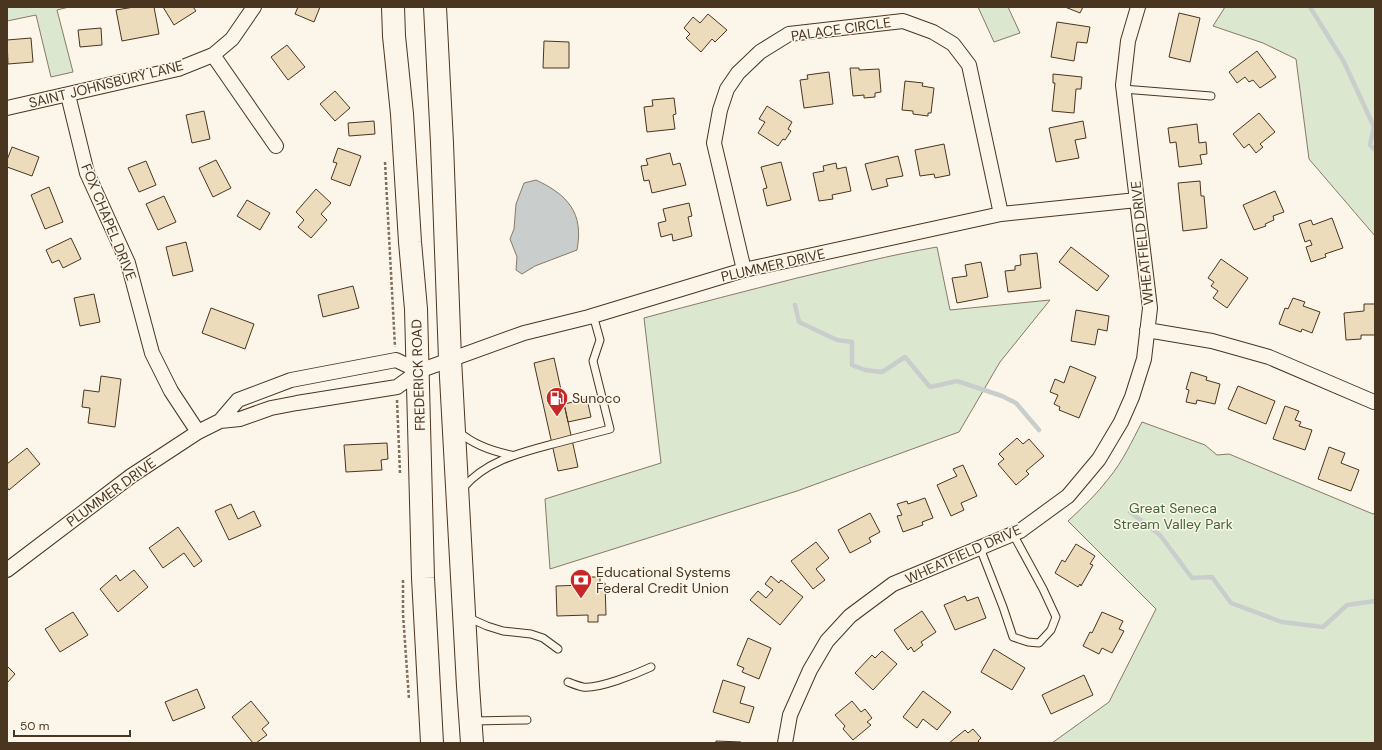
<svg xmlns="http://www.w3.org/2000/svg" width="1382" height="750" font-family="'DM Sans',sans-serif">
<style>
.green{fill:#dce7d0;stroke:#887966}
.water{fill:#c9cecd;stroke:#887966}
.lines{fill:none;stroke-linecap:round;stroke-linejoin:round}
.stream{stroke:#c9cecd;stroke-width:4.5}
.building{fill:#ecdcbc;stroke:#4a3520}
.service-casing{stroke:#4a3520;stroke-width:9}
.minor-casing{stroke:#4a3520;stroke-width:16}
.primary-casing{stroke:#4a3520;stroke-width:24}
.path{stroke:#7f6f5c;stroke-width:2.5;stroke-dasharray:3 2;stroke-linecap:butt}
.service{stroke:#fbf6e9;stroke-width:7}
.minor{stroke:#fbf6e9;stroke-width:14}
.primary{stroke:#fbf6e9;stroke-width:22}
.labels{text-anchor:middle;stroke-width:3;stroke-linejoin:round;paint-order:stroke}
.street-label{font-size:14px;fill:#4a3520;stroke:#fbf6e9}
.poi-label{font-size:14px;fill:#4a3520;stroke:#fbf6e9;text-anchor:start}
.park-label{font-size:14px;fill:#436837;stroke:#fbf6e9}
</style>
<rect width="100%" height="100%" fill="#fbf6e9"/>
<path class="green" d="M 7,7 L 69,7 L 57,10 L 73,72 L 51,77 L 36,15 L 7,21 Z
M 978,7 L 1008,7 L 1020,33 L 994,42 Z
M 1225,7 L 1375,7 L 1375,236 L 1309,159 L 1296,59 L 1263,43 L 1213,26 Z
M 937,247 L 950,310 L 1050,300 L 1000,362 L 959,432 L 797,491 L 550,569 L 545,499 L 661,463 L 644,318 C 695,304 746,291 797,278 C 844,267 890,255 937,247 Z
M 1142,422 L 1205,445 L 1217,455 L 1229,454 L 1373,514 L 1375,513 L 1375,743 L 1052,743 L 1109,702 L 1156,609 L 1068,521 C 1083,507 1097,494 1109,478 C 1123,461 1132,441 1142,422 Z"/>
<path class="water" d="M 536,180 C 568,195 584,213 577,250 L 535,266 L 522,274 L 516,270 L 517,257 L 510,239 L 514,229 L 516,204 L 524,183 Z"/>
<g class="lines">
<path class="stream" d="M 1310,7 L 1344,62 L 1374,127 L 1370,145 L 1375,150
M 795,305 L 799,322 L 837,340 L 852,342 L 852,365 L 865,370 L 882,372 L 905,357 L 930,387 L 957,381 L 1002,396 L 1016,403 L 1039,430
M 1130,512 L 1160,535 L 1192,578 L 1212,577 L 1231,603 L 1282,622 L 1323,627 L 1347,605 L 1375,601"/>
</g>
<path class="building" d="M 134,7 L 154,7 L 159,34 L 122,41 L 116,10 Z
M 163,7 L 193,7 L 196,11 L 174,25 Z
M 298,7 L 320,7 L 314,22 L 295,14 Z
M 1065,7 L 1083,7 L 1080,13 Z
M 1179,13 L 1200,18 L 1190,62 L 1169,57 Z
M 708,14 L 727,30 L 715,42 L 712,39 L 701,52 L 686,38 L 690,34 L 684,28 L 693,17 L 700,23 Z
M 1057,22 L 1090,27 L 1087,43 L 1077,42 L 1074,61 L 1051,57 Z
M 101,28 L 102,45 L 80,47 L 78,30 Z
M 31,38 L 33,62 L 8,64 L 7,40 Z
M 544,41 L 569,42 L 569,68 L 543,68 Z
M 287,45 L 305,67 L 288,80 L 271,57 Z
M 1257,51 L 1276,77 L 1260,88 L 1253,80 L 1249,82 L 1245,77 L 1237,83 L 1229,72 Z
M 850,68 L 859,68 L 859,70 L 879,69 L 881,92 L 875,93 L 875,97 L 864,98 L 864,95 L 853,96 Z
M 829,72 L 833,104 L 804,108 L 800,80 L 808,79 L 807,75 Z
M 1053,74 L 1082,77 L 1081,89 L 1076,89 L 1074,113 L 1052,111 L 1055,83 L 1053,83 Z
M 905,81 L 923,83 L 922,86 L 934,88 L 931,113 L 928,113 L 928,116 L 913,114 L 913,111 L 902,110 Z
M 335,91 L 350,108 L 335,121 L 320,104 Z
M 674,98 L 676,114 L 673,115 L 675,129 L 647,132 L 644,107 L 653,106 L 652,100 Z
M 767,106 L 792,122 L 788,129 L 791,131 L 785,140 L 783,139 L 778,146 L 758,133 L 765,122 L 759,119 Z
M 204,111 L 210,139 L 192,143 L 186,115 Z
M 1259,113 L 1275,132 L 1260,144 L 1263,147 L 1256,153 L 1249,144 L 1244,148 L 1233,134 Z
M 374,121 L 375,134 L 349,136 L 348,123 Z
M 1083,121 L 1086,138 L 1075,140 L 1079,158 L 1056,162 L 1049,128 Z
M 1197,124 L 1199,143 L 1206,142 L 1207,154 L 1200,155 L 1202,164 L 1179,167 L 1176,142 L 1170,143 L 1168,128 Z
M 944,144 L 950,175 L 935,178 L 934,174 L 920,176 L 915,150 Z
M 12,147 L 39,157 L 32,176 L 7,167 L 7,160 Z
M 338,148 L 361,156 L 350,186 L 331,179 L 337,163 L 333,162 Z
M 670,153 L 673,165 L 680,163 L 686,185 L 652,193 L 649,180 L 644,181 L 641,166 L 648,165 L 646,159 Z
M 898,156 L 903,176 L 886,179 L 888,186 L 872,190 L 865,164 Z
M 216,160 L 231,188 L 213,197 L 199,168 Z
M 146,161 L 156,185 L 139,192 L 128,168 Z
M 781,162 L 791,200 L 767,206 L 763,189 L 767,188 L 761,167 Z
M 836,163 L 837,169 L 846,167 L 851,191 L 832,195 L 833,199 L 819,201 L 813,173 L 824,171 L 823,166 Z
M 1200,181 L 1201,196 L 1204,196 L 1207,228 L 1183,231 L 1178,183 Z
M 49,187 L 63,222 L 45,229 L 31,195 Z
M 316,189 L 331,203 L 321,214 L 327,220 L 311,238 L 298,227 L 304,220 L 296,212 Z
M 1275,191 L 1284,212 L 1273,216 L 1274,220 L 1265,224 L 1266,226 L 1254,230 L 1243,205 Z
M 164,196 L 176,222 L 158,230 L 146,204 Z
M 247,200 L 270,213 L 260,230 L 237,216 Z
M 689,203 L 692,216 L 688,217 L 692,236 L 673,241 L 672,234 L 661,237 L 658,223 L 666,221 L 663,209 Z
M 1332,218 L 1343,248 L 1325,254 L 1326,257 L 1311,262 L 1306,247 L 1312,245 L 1310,240 L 1305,242 L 1299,224 L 1311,220 L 1313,225 Z
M 71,238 L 81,259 L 63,268 L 59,260 L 52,263 L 46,250 Z
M 186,242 L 193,271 L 173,276 L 166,247 Z
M 1071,247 L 1109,276 L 1097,291 L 1059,262 Z
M 1037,253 L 1041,288 L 1008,292 L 1005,271 L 1015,270 L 1015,266 L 1021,265 L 1020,255 Z
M 1221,259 L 1248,278 L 1227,308 L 1213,298 L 1218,291 L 1211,286 L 1214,282 L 1208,278 Z
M 981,262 L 988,297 L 957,303 L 952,278 L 967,276 L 965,265 Z
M 353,286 L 359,308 L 323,317 L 318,295 Z
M 94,294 L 100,322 L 80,326 L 74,298 Z
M 1293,298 L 1305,302 L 1303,306 L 1320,312 L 1312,333 L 1302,329 L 1301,332 L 1279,324 L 1285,308 L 1288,309 Z
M 1364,304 L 1375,304 L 1375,335 L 1361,335 L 1361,339 L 1346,340 L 1344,313 L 1364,311 Z
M 211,308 L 254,324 L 245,349 L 202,333 Z
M 1076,310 L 1109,316 L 1107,331 L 1098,329 L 1095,345 L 1071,341 Z
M 554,358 L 578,467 L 558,471 L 534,363 Z
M 1070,366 L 1096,377 L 1079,418 L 1059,410 L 1060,407 L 1054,404 L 1058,395 L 1050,392 L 1055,379 L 1064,383 Z
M 1191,372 L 1207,377 L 1206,380 L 1220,384 L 1215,404 L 1197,400 L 1196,404 L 1186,402 L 1189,390 L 1186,389 Z
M 101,376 L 121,379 L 115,427 L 88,423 L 90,408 L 82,407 L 84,390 L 99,392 Z
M 1238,386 L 1275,401 L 1266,424 L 1228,409 Z
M 587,399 L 591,417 L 568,422 L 564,404 Z
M 1285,406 L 1299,411 L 1295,420 L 1301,422 L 1299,426 L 1312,430 L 1305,450 L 1273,439 Z
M 1017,438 L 1023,444 L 1029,439 L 1044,456 L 1026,471 L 1029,474 L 1016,485 L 998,464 L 1004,459 L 999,454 Z
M 387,443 L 388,459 L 381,460 L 382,470 L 346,472 L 344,445 Z
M 1329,447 L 1345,453 L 1341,463 L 1359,470 L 1351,491 L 1318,479 Z
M 27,448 L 40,464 L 9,490 L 7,487 L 7,464 Z
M 963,465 L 977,496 L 961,503 L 964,510 L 951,516 L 937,485 L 957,476 L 953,469 Z
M 925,498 L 933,518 L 922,522 L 923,525 L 903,532 L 897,516 L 902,515 L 897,504 L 907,501 L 908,504 Z
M 231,504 L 238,519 L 254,511 L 261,526 L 229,540 L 215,511 Z
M 870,513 L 880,532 L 869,538 L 871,542 L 850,553 L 838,530 Z
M 178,527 L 202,561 L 194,567 L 184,553 L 163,568 L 149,548 Z
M 816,542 L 829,558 L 816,569 L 825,580 L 813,589 L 791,561 Z
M 1076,544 L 1095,556 L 1090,564 L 1093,565 L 1081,586 L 1080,584 L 1078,587 L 1055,573 L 1062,560 L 1065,562 Z
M 134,570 L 148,587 L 118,612 L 100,589 L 116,575 L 120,581 Z
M 771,576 L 779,583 L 781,580 L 803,597 L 780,625 L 750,600 L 758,591 L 766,598 L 773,590 L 765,584 Z
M 585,577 L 600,577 L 600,584 L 605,583 L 606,615 L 598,615 L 598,622 L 588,622 L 588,615 L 557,616 L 556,586 L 585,585 Z
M 965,596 L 967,601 L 978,597 L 986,618 L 955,630 L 944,605 Z
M 922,611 L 936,632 L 921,642 L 923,645 L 914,652 L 911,647 L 908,650 L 894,630 Z
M 73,612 L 88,635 L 60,652 L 45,629 Z
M 1102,612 L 1123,621 L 1119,629 L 1124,631 L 1112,653 L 1102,648 L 1099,654 L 1083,646 L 1090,632 L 1092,633 Z
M 748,638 L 771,648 L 759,679 L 742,672 L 744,668 L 737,665 Z
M 994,649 L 1025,668 L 1012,690 L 981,672 Z
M 882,651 L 897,664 L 873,690 L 855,673 L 872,655 L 875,658 Z
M 7,666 L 15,674 L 7,683 Z
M 1084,675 L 1093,695 L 1051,714 L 1042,695 Z
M 723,680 L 745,687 L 740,703 L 754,707 L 749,723 L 713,712 Z
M 197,689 L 205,708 L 173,721 L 165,702 Z
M 923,691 L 951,712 L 937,730 L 923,719 L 917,728 L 903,717 Z
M 251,701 L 269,723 L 262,729 L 267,735 L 256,743 L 253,743 L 232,717 Z
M 852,701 L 861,712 L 865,709 L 872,718 L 867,722 L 871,725 L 853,740 L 843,729 L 845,726 L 835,715 Z
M 973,729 L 981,738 L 978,741 L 980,743 L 949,743 L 965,730 L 968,733 Z
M 716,741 L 741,742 L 741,743 L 716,743 Z"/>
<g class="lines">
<g class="service-casing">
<path id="service" d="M 1123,89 L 1211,96
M 459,432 C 474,445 491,451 511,455
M 463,488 C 486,461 519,453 553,444 C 572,439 591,434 610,429 L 593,361 L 600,340 L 593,315
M 980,548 L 1003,607 L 1013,637 L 1028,642 L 1039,643 L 1051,630 L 1056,617 L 1043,589 L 1013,534
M 467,617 L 487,626 L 503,631 L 531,634 L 543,638 L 558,649
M 568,682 C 573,684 578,686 583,687 C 599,689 636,674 651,667
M 473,721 L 527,720"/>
</g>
<g class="minor-casing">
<path id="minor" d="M 213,55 L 276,146
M 68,95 L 87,173 L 128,263 L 152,353 L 171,391 L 198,432
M 7,108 L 178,69 L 213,55 L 232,39 L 254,7
M 744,270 L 714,143 L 720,110 L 727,89 L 738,73 L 760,52 L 789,34 L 903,21 L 933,32 L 953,44 L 969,65 L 1001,214
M 1147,330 L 1212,341 L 1269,357 L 1374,402
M 220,421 L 238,400 L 291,380 L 396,360 L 419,371
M 7,570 L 131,476 L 198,432 L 220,421 L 240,419 L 271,408 L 297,403 L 397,387 L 419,371 L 524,333 L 589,317 L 744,270 L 1001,214 L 1137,200
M 785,743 L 790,715 L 810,670 L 827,641 L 850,616 L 893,584 L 1020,531 L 1068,496 L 1099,459 L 1121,422 L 1132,397 L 1144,359 L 1150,308 L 1123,85 L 1128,41 L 1138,7"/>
</g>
<g class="primary-casing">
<path id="primary" d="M 393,7 L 394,36 L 402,114 L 410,242 L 416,309 L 423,578 L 432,743
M 435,7 L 442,143 L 450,359 L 468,686 L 472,743"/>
</g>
<path class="path" d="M 385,162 L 395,347
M 397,400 L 400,473
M 403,580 L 403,614 L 409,699"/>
<use href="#service" class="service"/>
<use href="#minor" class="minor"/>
<use href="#primary" class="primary"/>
</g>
<defs>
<g id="fuel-pin" transform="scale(1.15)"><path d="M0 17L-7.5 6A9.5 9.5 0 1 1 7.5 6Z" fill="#c62828" stroke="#fbf6e9"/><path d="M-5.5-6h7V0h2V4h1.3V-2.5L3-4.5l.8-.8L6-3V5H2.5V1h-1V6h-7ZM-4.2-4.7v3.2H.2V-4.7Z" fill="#fff"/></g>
<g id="bank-pin" transform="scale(1.15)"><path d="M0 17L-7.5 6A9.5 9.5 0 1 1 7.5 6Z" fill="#c62828" stroke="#fbf6e9"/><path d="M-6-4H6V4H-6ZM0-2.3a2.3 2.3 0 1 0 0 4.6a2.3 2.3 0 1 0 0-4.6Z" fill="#fff"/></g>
</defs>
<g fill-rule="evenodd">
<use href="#fuel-pin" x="557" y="398"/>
<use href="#bank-pin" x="581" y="580"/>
</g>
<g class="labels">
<g class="street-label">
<text transform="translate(841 29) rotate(-8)" y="5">PALACE CIRCLE</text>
<text transform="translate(106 84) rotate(-14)" y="5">SAINT JOHNSBURY LANE</text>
<text transform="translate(109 222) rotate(68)" y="5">FOX CHAPEL DRIVE</text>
<text transform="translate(1142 243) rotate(-96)" y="5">WHEATFIELD DRIVE</text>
<text transform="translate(773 265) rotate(-13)" y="5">PLUMMER DRIVE</text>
<text transform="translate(418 375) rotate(-92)" y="5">FREDERICK ROAD</text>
<text transform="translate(111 492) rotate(-36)" y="5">PLUMMER DRIVE</text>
<text transform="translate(963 554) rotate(-24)" y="5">WHEATFIELD DRIVE</text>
</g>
<g class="poi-label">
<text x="572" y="403">Sunoco</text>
<text x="596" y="577">Educational Systems<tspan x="596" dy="16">Federal Credit Union</tspan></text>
</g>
<g class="park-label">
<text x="1173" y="513">Great Seneca<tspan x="1173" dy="16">Stream Valley Park</tspan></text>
</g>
</g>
<rect width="1382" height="750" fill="none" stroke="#4a3520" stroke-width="16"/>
<path d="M14 730v6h116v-6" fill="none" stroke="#4a3520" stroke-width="2"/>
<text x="20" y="730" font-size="12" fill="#4a3520" stroke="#fbf6e9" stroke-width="3" paint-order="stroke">50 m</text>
</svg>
